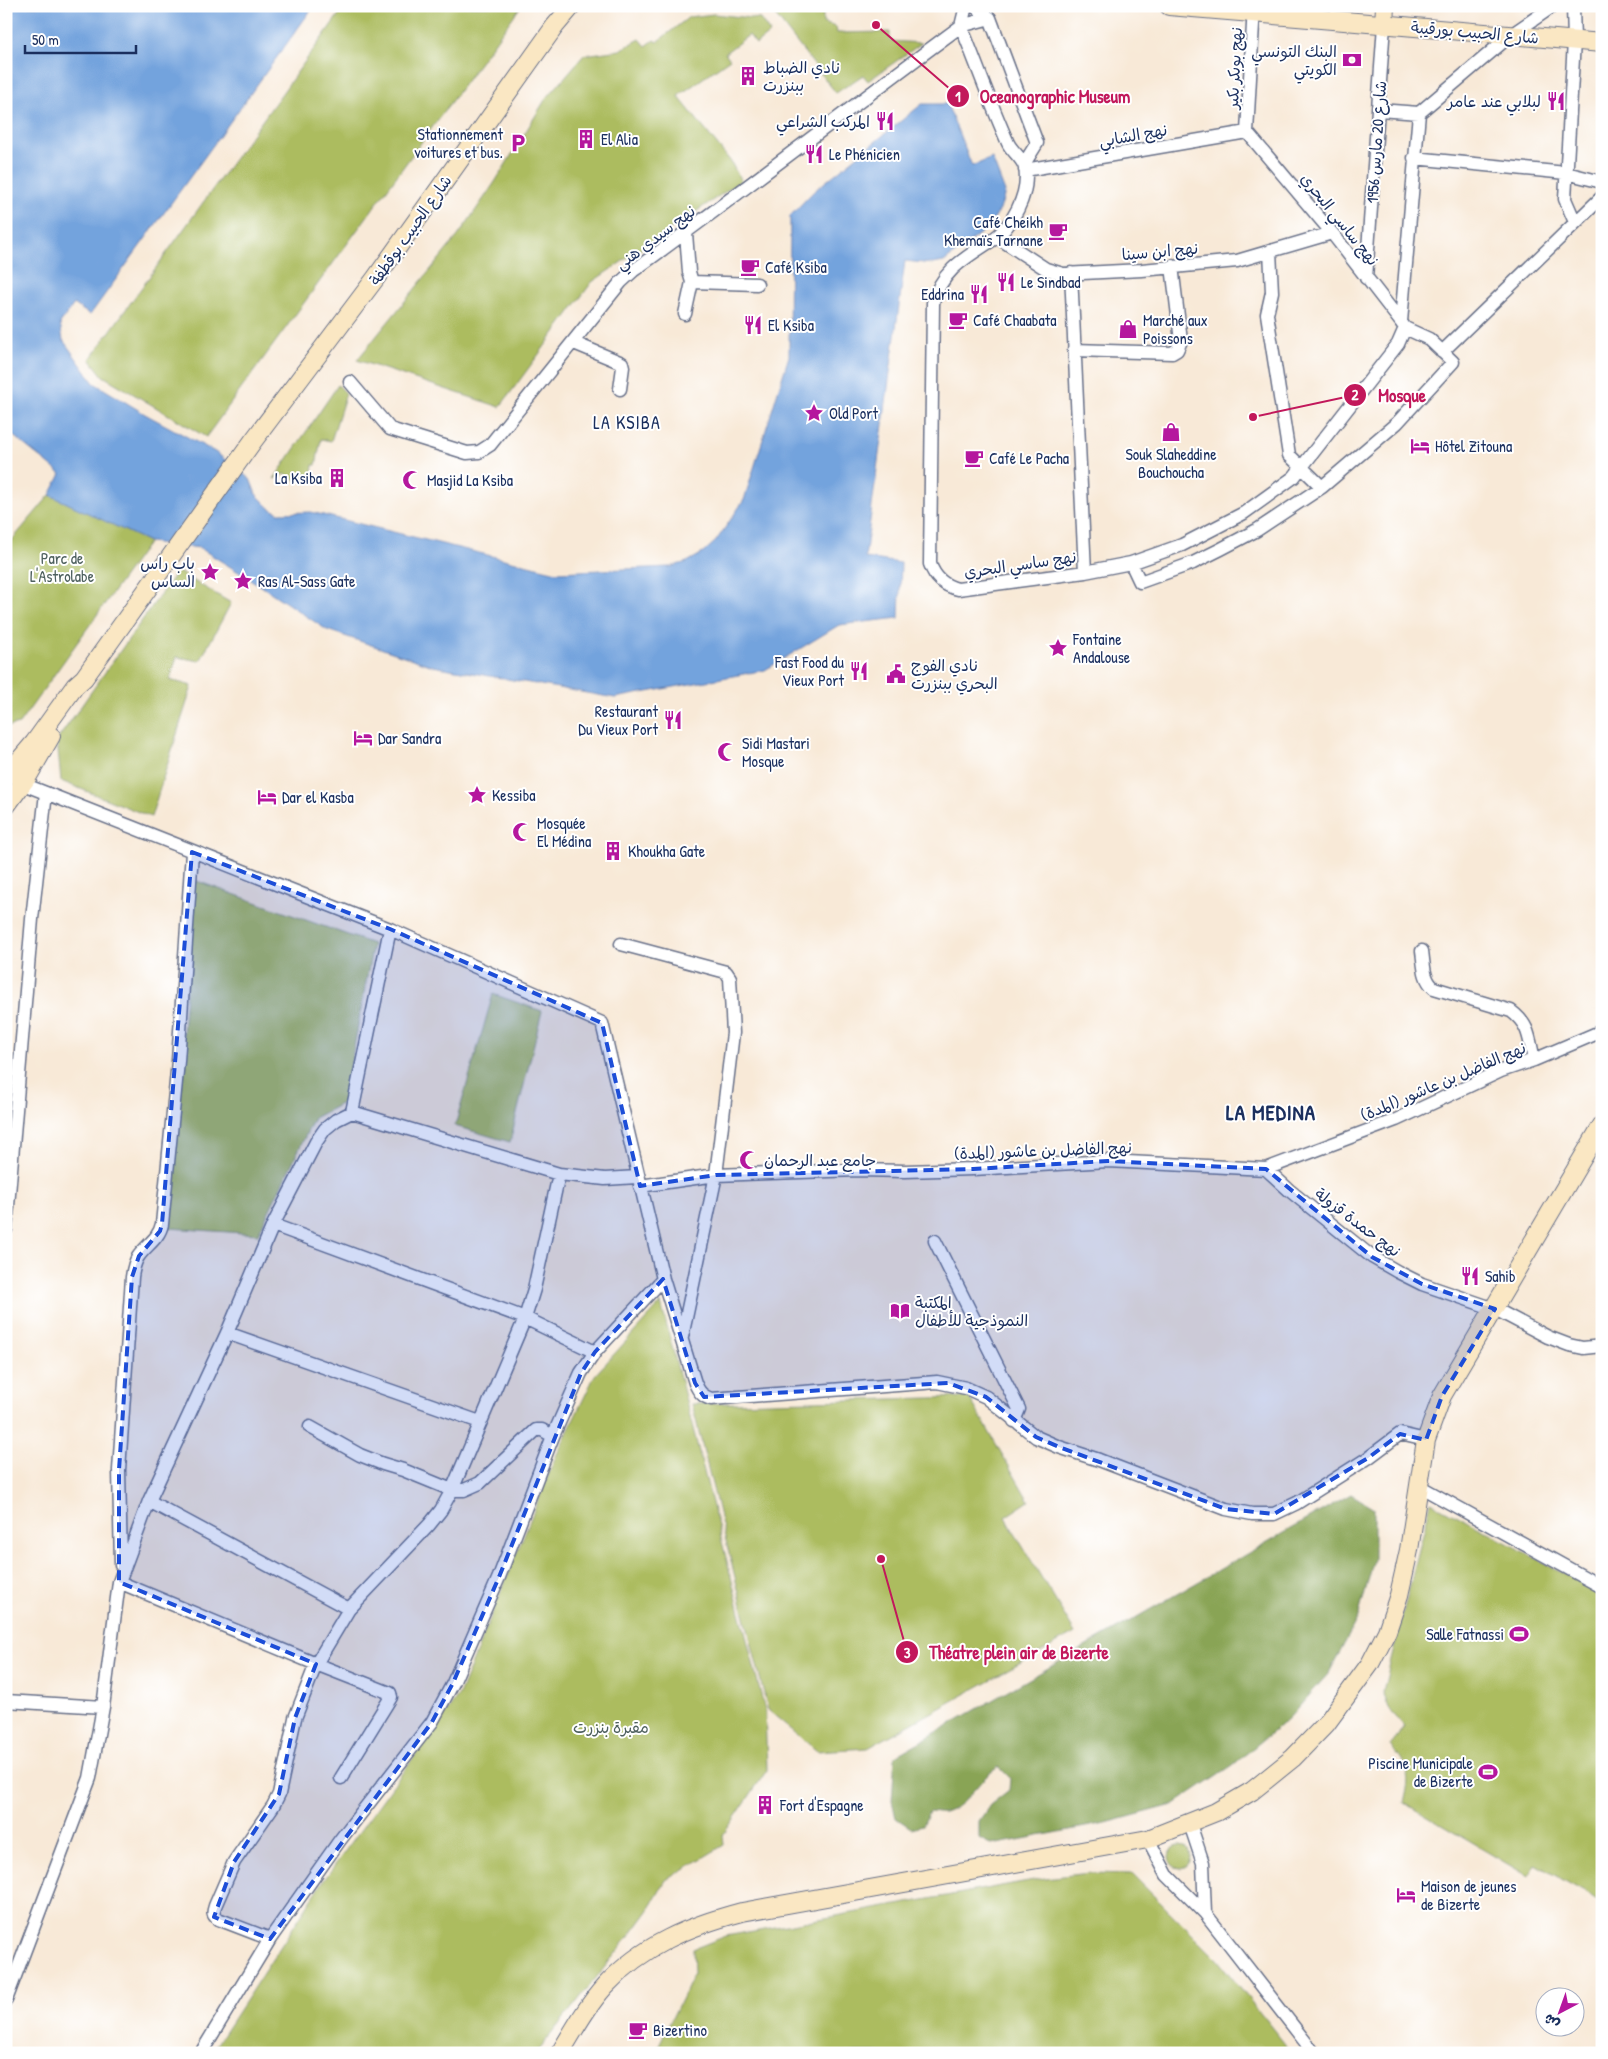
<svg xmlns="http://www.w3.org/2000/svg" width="1608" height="2059" font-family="'Patrick Hand','Playpen Sans Arabic',sans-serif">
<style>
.green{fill:#acbc5e;stroke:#64765e}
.forest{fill:#89a455;stroke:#526a5a}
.water{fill:#73a3dd;stroke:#47699e}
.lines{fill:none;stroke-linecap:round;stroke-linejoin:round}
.street-casing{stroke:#687088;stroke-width:15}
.secondary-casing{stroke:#687088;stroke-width:20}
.street{stroke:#fff;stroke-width:12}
.secondary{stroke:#fae7c3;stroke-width:18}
.marked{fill:#1d4ed8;fill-opacity:0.2;stroke:#1d4ed8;stroke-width:4;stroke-dasharray:10 6;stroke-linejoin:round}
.labels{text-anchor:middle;stroke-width:4;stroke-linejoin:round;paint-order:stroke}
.street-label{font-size:16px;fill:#1b2f5e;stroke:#fff}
.poi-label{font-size:16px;fill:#1b2f5e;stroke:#fff;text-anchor:start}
.park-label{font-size:16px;fill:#4e605e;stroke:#fff}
.neighbourhood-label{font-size:18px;letter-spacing:1px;fill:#1b2f5e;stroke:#fff}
.district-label{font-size:21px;font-weight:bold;letter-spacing:1px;fill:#1b2f5e;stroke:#fff}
.leader{fill:none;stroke:#c2185b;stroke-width:2}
.callout-dot{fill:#c2185b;stroke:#fff;stroke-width:2}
.mark-label{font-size:15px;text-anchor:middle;font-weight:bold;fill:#fff}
.callout-label{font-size:18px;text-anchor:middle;font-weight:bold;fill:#c2185b;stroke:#fff;stroke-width:4;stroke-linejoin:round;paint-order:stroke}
</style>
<rect width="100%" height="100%" fill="#fff"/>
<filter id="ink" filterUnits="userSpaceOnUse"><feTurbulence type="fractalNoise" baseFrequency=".02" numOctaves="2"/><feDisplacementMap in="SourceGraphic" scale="10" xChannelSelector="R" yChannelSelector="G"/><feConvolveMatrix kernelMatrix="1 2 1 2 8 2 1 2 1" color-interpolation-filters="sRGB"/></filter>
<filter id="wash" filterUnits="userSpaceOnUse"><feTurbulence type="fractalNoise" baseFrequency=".0096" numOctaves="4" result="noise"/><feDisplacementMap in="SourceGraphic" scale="20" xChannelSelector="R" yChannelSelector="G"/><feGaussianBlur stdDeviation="1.12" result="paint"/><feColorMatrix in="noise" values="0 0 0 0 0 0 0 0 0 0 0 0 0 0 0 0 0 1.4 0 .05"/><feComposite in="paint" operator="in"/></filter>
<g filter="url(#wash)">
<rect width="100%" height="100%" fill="#f8e9d7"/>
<path class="green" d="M 345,6 L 521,6 L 206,437 L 103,376 L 90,359 Z
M 768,6 L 823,6 L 823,23 L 836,27 L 837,33 L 890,32 L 890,41 L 922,43 L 868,81 L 863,75 L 836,93 Z
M 714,14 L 760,19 L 770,33 L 756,44 L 749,35 L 725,53 L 730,59 L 678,96 L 731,162 L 741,181 L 592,282 L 500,407 L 357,360 L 458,236 L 495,182 L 545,100 L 584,55 L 620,50 L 640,39 L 646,46 L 654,40 L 657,42 L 689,17 Z
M 338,385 L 346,393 L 331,441 L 321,439 L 316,465 L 313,465 L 311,482 L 296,480 L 285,474 L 274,479 Z
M 50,495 L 149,542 L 19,724 L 6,727 L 6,547 Z
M 177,571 L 231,603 L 200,661 L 177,657 L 170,680 L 192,686 L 151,817 L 61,781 L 57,740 Z
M 194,880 L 373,944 L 344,1102 L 314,1118 L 258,1234 L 169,1228 Z
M 493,994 L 542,1011 L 510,1142 L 455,1126 Z
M 661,1303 L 765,1710 L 767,1770 L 723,1835 L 724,1845 L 666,1880 L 648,1911 L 628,1938 L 536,2053 L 211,2053 L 324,1880 L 459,1695 L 556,1456 L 595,1375 Z
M 969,1397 L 1029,1501 L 1005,1517 L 1075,1633 L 868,1748 L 817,1751 L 768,1710 L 692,1404 Z
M 1431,1502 L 1602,1594 L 1602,1902 L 1535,1864 L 1528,1876 L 1404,1803 C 1411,1775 1409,1769 1391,1746 L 1404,1726 L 1389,1709 L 1383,1692 Z
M1169 1857a11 11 0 1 1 22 0a11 11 0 1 1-22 0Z
M 1090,1873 L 1132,1874 L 1217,1959 L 1292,2053 L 655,2053 L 694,1973 L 693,1949 L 726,1936 L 1045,1878 Z"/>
<path class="forest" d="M 1351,1494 L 1374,1508 L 1374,1559 L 1358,1618 L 1329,1673 L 1289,1718 L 1233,1765 L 1173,1805 L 1106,1823 L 992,1845 L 979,1838 L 979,1821 L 990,1805 L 1009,1790 L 1010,1778 L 999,1767 C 978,1778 968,1806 944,1813 C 940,1814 934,1812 929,1812 L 923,1825 L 911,1828 L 896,1818 L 892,1801 L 895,1756 Z"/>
<path class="water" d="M 6,6 L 314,6 L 90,315 L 74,304 L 60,323 L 63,340 L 94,383 L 145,414 L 215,452 L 250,479 L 256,494 L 270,508 L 279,513 L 311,512 L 557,572 L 670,567 L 687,562 L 703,553 L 716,541 L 744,500 L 789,356 L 790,216 L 814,191 L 922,104 L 947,104 L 972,166 L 992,158 L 1005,192 L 1000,210 L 987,228 L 944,262 L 933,264 L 905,261 L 865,558 L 901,563 L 899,618 L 839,625 L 765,670 L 615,698 L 433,666 L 327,630 L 261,586 L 200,548 L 149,542 L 50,495 L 61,474 L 6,430 Z"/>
</g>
<g filter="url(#ink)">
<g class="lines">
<g class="street-casing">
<path id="street" d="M 966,6 L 961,26 C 977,65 991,105 1008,143 C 1012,152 1023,158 1025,168 C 1030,194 1012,227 991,241 C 965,258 941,271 933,303 L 930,564 C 935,578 944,586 958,589 L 1085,572 L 1131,563 L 1182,545 L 1244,513 L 1294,477 L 1398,344 L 1405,328 L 1401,322 L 1332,233 L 1247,132
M 974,6 L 990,18 L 1037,143 L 1024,164
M 1573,6 L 1574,41 L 1565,199 L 1575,222
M 1379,110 L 1419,113 L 1511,35 L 1553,6
M 1247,132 L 1254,6
M 1414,158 L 1566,173 L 1602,182
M 1025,170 L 1247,132
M 997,237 L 1046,269 L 1063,274 L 1142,270 L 1237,261 L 1332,233
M 1270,251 L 1272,292 L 1267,314 L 1289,455 L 1322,487
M 1071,273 L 1085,572
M 1366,278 L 1384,25
M 692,282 L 757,284
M 685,314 L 692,282 L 689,272 L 686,233
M 1401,322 L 1419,113
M 574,343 L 622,363 L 623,367 L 620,389
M 1074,350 L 1172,353 L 1177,350 L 1181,341 L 1172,266
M 1442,352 L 1602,197
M 350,382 L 390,429 L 467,453 L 479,452 L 490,445 L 621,282 L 633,271 C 743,191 851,107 961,26 L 990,18
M 1131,563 L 1140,582 L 1193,563 L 1221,549 L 1257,530 L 1322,487 L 1397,423 L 1453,362 L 1429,339 L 1405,328
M 23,784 L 390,929 L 602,1023 L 663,1279 L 695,1383 C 699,1392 702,1396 711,1399 L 937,1382 L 966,1388 L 986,1397 L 1036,1437 L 1059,1447 L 1099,1460 L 1226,1509 L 1252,1514 L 1274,1514 L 1297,1503 L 1368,1458 L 1400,1434 L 1426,1440
M 621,944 L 726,972 L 730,978 L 733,1033 L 716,1175 L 682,1337
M 1422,951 C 1424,964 1423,979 1434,988 L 1511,1011 C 1530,1025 1529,1039 1534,1060
M 352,1112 L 390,929
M 1266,1169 L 1289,1190 L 1372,1257 L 1398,1272 L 1422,1284 L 1495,1309 L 1548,1337 L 1569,1345 L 1583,1348 L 1602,1346
M 640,1186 L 716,1175 L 859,1170 L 905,1171 L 973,1169 L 1108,1161 L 1266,1169 L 1396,1120 L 1501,1071 L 1534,1060 L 1602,1031
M 273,1225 L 525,1318 L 595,1352
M 6,1230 L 32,919 L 46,793
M 935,1241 L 1019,1409 L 1014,1421
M 227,1333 L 480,1422
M 310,1427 L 360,1455 L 383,1464 L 403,1470 L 452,1490 L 464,1490 L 480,1483 L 536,1430 L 542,1430 L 553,1436
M 1419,1486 L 1602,1587
M 149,1501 L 349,1609
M 121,1565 L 119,1470 L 132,1277 C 133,1270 134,1263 138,1257 C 146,1245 159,1239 162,1224 L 178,1061 L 192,852
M 119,1582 L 316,1664 L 390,1693 L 391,1697 L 341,1778
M 6,1701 L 103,1707
M 1190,1824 L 1203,1863 L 1205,1913
M 1148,1839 L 1167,1875 L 1205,1913 L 1314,2053
M 270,1939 L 218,1919 C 212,1915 213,1912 215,1906 L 234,1862 L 273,1806 L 279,1794 L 295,1718 L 316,1664 L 349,1609 L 429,1525 L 441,1510 L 452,1490 L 525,1318 L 534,1289 L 559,1174
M 6,2000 L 90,1778 L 103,1707 L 119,1582 L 149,1501 L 227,1333 L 273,1225 L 316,1142 L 325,1129 L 336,1120 L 352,1112 L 559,1174 L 605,1179 L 637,1177
M 201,2053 L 270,1939 L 340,1840 L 432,1722 L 453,1683 L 499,1577 L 553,1436 L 581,1373 L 595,1352 L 663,1279"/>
</g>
<g class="secondary-casing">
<path id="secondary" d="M 1169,6 L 1602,43
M 1384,25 L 1385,6
M 6,776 L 34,743 L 75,686 L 84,678 L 253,441 L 375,279 L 555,26 L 572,6
M 6,806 L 28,776 L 51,736
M 560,2053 C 574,2030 587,2006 605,1986 C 643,1945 689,1926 742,1912 L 1148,1839 L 1216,1812 L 1252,1791 L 1293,1758 L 1326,1724 L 1370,1664 L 1387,1631 L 1399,1595 L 1409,1550 L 1426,1440 L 1442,1396 L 1602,1125"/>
</g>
<use href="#street" class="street"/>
<use href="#secondary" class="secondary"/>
</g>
</g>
<path class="marked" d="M 192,852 L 390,929 L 602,1023 L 640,1186 L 716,1175 L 973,1169 L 1108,1161 L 1266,1169 L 1372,1257 L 1422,1284 L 1495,1309 L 1442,1396 L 1426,1440 L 1400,1434 L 1368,1458 L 1274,1514 L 1226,1509 L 1059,1447 L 1036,1437 L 986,1397 L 948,1383 L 704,1397 L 695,1383 L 663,1279 L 595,1352 L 581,1373 L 499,1577 L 453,1683 L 432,1722 L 270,1939 L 214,1917 L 234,1862 L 279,1794 L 295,1718 L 316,1664 L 119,1582 L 119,1470 L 132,1277 L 139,1256 L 160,1231 L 162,1224 Z"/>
<defs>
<g id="bank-bare" transform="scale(1.5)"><path d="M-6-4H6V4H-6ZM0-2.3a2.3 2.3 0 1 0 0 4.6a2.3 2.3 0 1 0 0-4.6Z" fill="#b5179e" stroke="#fff" stroke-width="2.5" paint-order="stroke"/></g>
<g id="building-bare" transform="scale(1.5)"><path d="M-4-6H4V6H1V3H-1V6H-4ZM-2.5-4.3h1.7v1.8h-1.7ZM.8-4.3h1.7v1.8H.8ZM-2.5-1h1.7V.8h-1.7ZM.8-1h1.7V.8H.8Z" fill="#b5179e" stroke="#fff" stroke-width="2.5" paint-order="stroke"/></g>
<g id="restaurant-bare" transform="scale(1.5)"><path d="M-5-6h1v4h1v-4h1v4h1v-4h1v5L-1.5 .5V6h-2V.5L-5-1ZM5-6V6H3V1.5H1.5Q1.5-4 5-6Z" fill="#b5179e" stroke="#fff" stroke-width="2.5" paint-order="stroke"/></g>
<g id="parking-bare" transform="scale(1.5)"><path d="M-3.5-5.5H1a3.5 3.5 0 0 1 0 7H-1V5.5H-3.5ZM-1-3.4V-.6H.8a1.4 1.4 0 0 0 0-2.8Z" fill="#b5179e" stroke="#fff" stroke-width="2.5" paint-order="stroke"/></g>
<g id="cafe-bare" transform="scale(1.5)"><path d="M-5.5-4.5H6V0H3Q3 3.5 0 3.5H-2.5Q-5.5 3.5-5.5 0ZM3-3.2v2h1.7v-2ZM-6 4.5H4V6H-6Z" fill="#b5179e" stroke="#fff" stroke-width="2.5" paint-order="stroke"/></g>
<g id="shop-bare" transform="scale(1.5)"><path d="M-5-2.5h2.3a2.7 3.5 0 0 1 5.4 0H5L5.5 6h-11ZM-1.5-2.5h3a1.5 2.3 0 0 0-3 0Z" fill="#b5179e" stroke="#fff" stroke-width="2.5" paint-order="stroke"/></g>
<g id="sight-bare" transform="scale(1.5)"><path d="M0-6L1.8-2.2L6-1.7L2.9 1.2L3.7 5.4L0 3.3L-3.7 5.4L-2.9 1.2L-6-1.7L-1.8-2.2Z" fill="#b5179e" stroke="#fff" stroke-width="2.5" paint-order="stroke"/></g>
<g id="hotel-bare" transform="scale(1.5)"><path d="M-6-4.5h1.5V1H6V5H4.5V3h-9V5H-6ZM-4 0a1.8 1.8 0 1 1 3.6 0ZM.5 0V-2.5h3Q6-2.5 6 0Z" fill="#b5179e" stroke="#fff" stroke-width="2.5" paint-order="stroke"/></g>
<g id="mosque-bare" transform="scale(1.5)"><path d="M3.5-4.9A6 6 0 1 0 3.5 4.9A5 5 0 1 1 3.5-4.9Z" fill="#b5179e" stroke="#fff" stroke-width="2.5" paint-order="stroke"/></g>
<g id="civic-bare" transform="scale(1.5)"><path d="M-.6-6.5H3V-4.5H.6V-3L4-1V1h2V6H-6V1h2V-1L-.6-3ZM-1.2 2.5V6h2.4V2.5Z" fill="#b5179e" stroke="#fff" stroke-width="2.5" paint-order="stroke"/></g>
<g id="library-bare" transform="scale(1.5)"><path d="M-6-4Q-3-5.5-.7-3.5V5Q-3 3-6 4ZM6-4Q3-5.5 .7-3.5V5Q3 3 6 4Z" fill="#b5179e" stroke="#fff" stroke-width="2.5" paint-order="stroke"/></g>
<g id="stadium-bare" transform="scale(1.5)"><path d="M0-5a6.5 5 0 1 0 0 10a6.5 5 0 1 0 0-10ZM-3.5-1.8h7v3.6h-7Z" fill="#b5179e" stroke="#fff" stroke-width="2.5" paint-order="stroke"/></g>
</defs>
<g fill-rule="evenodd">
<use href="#bank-bare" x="1352" y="60"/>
<use href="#building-bare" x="748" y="76"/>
<use href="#restaurant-bare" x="1556" y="101"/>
<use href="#restaurant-bare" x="885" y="121"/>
<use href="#building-bare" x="586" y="139"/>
<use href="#parking-bare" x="518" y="143"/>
<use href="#restaurant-bare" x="814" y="154"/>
<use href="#cafe-bare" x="1058" y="231"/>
<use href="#cafe-bare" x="750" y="267"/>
<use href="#restaurant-bare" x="1006" y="282"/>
<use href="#restaurant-bare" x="979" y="294"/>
<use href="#cafe-bare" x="958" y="320"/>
<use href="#restaurant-bare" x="753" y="325"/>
<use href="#shop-bare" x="1128" y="329"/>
<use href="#sight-bare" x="814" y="413"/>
<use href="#shop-bare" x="1171" y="432"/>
<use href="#hotel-bare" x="1420" y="446"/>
<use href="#cafe-bare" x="974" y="458"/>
<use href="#building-bare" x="337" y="478"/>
<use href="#mosque-bare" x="412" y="480"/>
<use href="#sight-bare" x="210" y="572"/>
<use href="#sight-bare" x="243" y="581"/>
<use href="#sight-bare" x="1058" y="648"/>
<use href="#restaurant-bare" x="859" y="671"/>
<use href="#civic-bare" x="896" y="674"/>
<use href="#restaurant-bare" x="673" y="720"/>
<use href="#hotel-bare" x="363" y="738"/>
<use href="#mosque-bare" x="727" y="752"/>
<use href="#sight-bare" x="477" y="795"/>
<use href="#hotel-bare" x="267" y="797"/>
<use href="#mosque-bare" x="522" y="832"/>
<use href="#building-bare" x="613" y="851"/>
<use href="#mosque-bare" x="749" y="1160"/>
<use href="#restaurant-bare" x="1470" y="1276"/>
<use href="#library-bare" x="900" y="1311"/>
<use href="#stadium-bare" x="1519" y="1634"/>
<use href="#stadium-bare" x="1488" y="1772"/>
<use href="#building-bare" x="765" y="1805"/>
<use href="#hotel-bare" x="1406" y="1895"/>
<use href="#cafe-bare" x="638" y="2030"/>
</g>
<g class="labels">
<g class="street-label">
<text transform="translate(1475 32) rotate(5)" y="6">شارع الحبيب بورقيبة</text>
<text transform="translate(1234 68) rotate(-87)" y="6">نهج بوبكر بكير</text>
<text transform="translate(1133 135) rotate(-10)" y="6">نهج الشابي</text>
<text transform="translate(1376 142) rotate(-86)" y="6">شارع 20 مارس 1956</text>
<text transform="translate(1340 219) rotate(51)" y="6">نهج ساسي البحري</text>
<text transform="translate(410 230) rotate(-55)" y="6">شارع الحبيب بوقطفة</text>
<text transform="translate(655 237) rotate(-37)" y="6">نهج سيدي هني</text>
<text transform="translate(1160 251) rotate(-5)" y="6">نهج ابن سينا</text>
<text transform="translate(1020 564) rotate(-8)" y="6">نهج ساسي البحري</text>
<text transform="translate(1443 1081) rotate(-23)" y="6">نهج الفاضل بن عاشور (المدة)</text>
<text transform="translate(1043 1150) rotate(-2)" y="6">نهج الفاضل بن عاشور (المدة)</text>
<text transform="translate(1358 1222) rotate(37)" y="6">نهج حمدة قزولة</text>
</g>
<g class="poi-label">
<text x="1337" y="57" text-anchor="end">البنك التونسي<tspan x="1337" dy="18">الكويتي</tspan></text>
<text x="763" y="73">نادي الضباط<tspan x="763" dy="18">ببنزرت</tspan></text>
<text x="1541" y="107" text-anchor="end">لبلابي عند عامر</text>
<text x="870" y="127" text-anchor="end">المركب الشراعي</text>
<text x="503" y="140" text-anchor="end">Stationnement<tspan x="503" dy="18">voitures et bus.</tspan></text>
<text x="601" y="145">El Alia</text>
<text x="829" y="160">Le Phénicien</text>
<text x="1043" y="228" text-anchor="end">Café Cheikh<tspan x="1043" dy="18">Khemaïs Tarnane</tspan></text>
<text x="765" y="273">Café Ksiba</text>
<text x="1021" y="288">Le Sindbad</text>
<text x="964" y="300" text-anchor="end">Eddrina</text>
<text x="973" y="326">Café Chaabata</text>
<text x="1143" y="326">Marché aux<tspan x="1143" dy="18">Poissons</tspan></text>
<text x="768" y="331">El Ksiba</text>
<text x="829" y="419">Old Port</text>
<text x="1435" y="452">Hôtel Zitouna</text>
<text x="1171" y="460" text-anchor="middle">Souk Slaheddine<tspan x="1171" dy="18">Bouchoucha</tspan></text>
<text x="989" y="464">Café Le Pacha</text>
<text x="322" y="484" text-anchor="end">La Ksiba</text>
<text x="427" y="486">Masjid La Ksiba</text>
<text x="195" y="569" text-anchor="end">باب راس<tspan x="195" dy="18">الساس</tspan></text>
<text x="258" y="587">Ras Al-Sass Gate</text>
<text x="1073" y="645">Fontaine<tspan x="1073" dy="18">Andalouse</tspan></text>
<text x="844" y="668" text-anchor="end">Fast Food du<tspan x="844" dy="18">Vieux Port</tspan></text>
<text x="911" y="671">نادي الفوج<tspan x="911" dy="18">البحري ببنزرت</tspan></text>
<text x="658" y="717" text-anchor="end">Restaurant<tspan x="658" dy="18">Du Vieux Port</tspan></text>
<text x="378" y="744">Dar Sandra</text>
<text x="742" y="749">Sidi Mastari<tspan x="742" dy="18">Mosque</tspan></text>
<text x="492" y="801">Kessiba</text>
<text x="282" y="803">Dar el Kasba</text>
<text x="537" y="829">Mosquée<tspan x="537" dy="18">El Médina</tspan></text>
<text x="628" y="857">Khoukha Gate</text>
<text x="764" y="1166">جامع عبد الرحمان</text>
<text x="1485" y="1282">Sahib</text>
<text x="915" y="1308">المكتبة<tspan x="915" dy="18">النموذجية للأطفال</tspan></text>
<text x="1504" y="1640" text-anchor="end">Salle Fatnassi</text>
<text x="1473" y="1769" text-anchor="end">Piscine Municipale<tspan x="1473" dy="18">de Bizerte</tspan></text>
<text x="780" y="1811">Fort d'Espagne</text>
<text x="1421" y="1892">Maison de jeunes<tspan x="1421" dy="18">de Bizerte</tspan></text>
<text x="653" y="2036">Bizertino</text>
</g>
<g class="park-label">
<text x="62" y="564">Parc de<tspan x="62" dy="18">L'Astrolabe</tspan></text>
<text x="611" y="1733">مقبرة بنزرت</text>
</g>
<g class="neighbourhood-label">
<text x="627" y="429">LA KSIBA</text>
</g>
<g class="district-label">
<text x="1271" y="1120">LA MEDINA</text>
</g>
</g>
<path class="leader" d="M876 25L958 96M1253 417L1355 395M881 1559L907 1652"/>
<g class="callout-dot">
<circle cx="876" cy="25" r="5"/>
<circle cx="1253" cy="417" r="5"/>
<circle cx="881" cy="1559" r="5"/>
<circle cx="958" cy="96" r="12"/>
<circle cx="1355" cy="395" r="12"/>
<circle cx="907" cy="1652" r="12"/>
</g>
<g class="mark-label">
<text x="958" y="102">1</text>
<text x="1355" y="400">2</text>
<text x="907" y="1658">3</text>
</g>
<g class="callout-label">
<text x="1055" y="103">Oceanographic Museum</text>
<text x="1402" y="402">Mosque</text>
<text x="1019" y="1659">Théatre plein air de Bizerte</text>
</g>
<rect width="1608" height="2059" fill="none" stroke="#fff" stroke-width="25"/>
<g transform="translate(1560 2012) rotate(221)"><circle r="24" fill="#ffffff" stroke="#a4acbf"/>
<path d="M0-4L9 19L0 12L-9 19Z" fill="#b5179e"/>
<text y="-8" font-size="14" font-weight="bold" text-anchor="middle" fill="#1b2f5e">ش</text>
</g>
<path d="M25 45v8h111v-8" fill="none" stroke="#1b2f5e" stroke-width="2.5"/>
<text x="32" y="45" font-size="15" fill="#1b2f5e" stroke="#ffffff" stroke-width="4" paint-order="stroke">50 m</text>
</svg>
